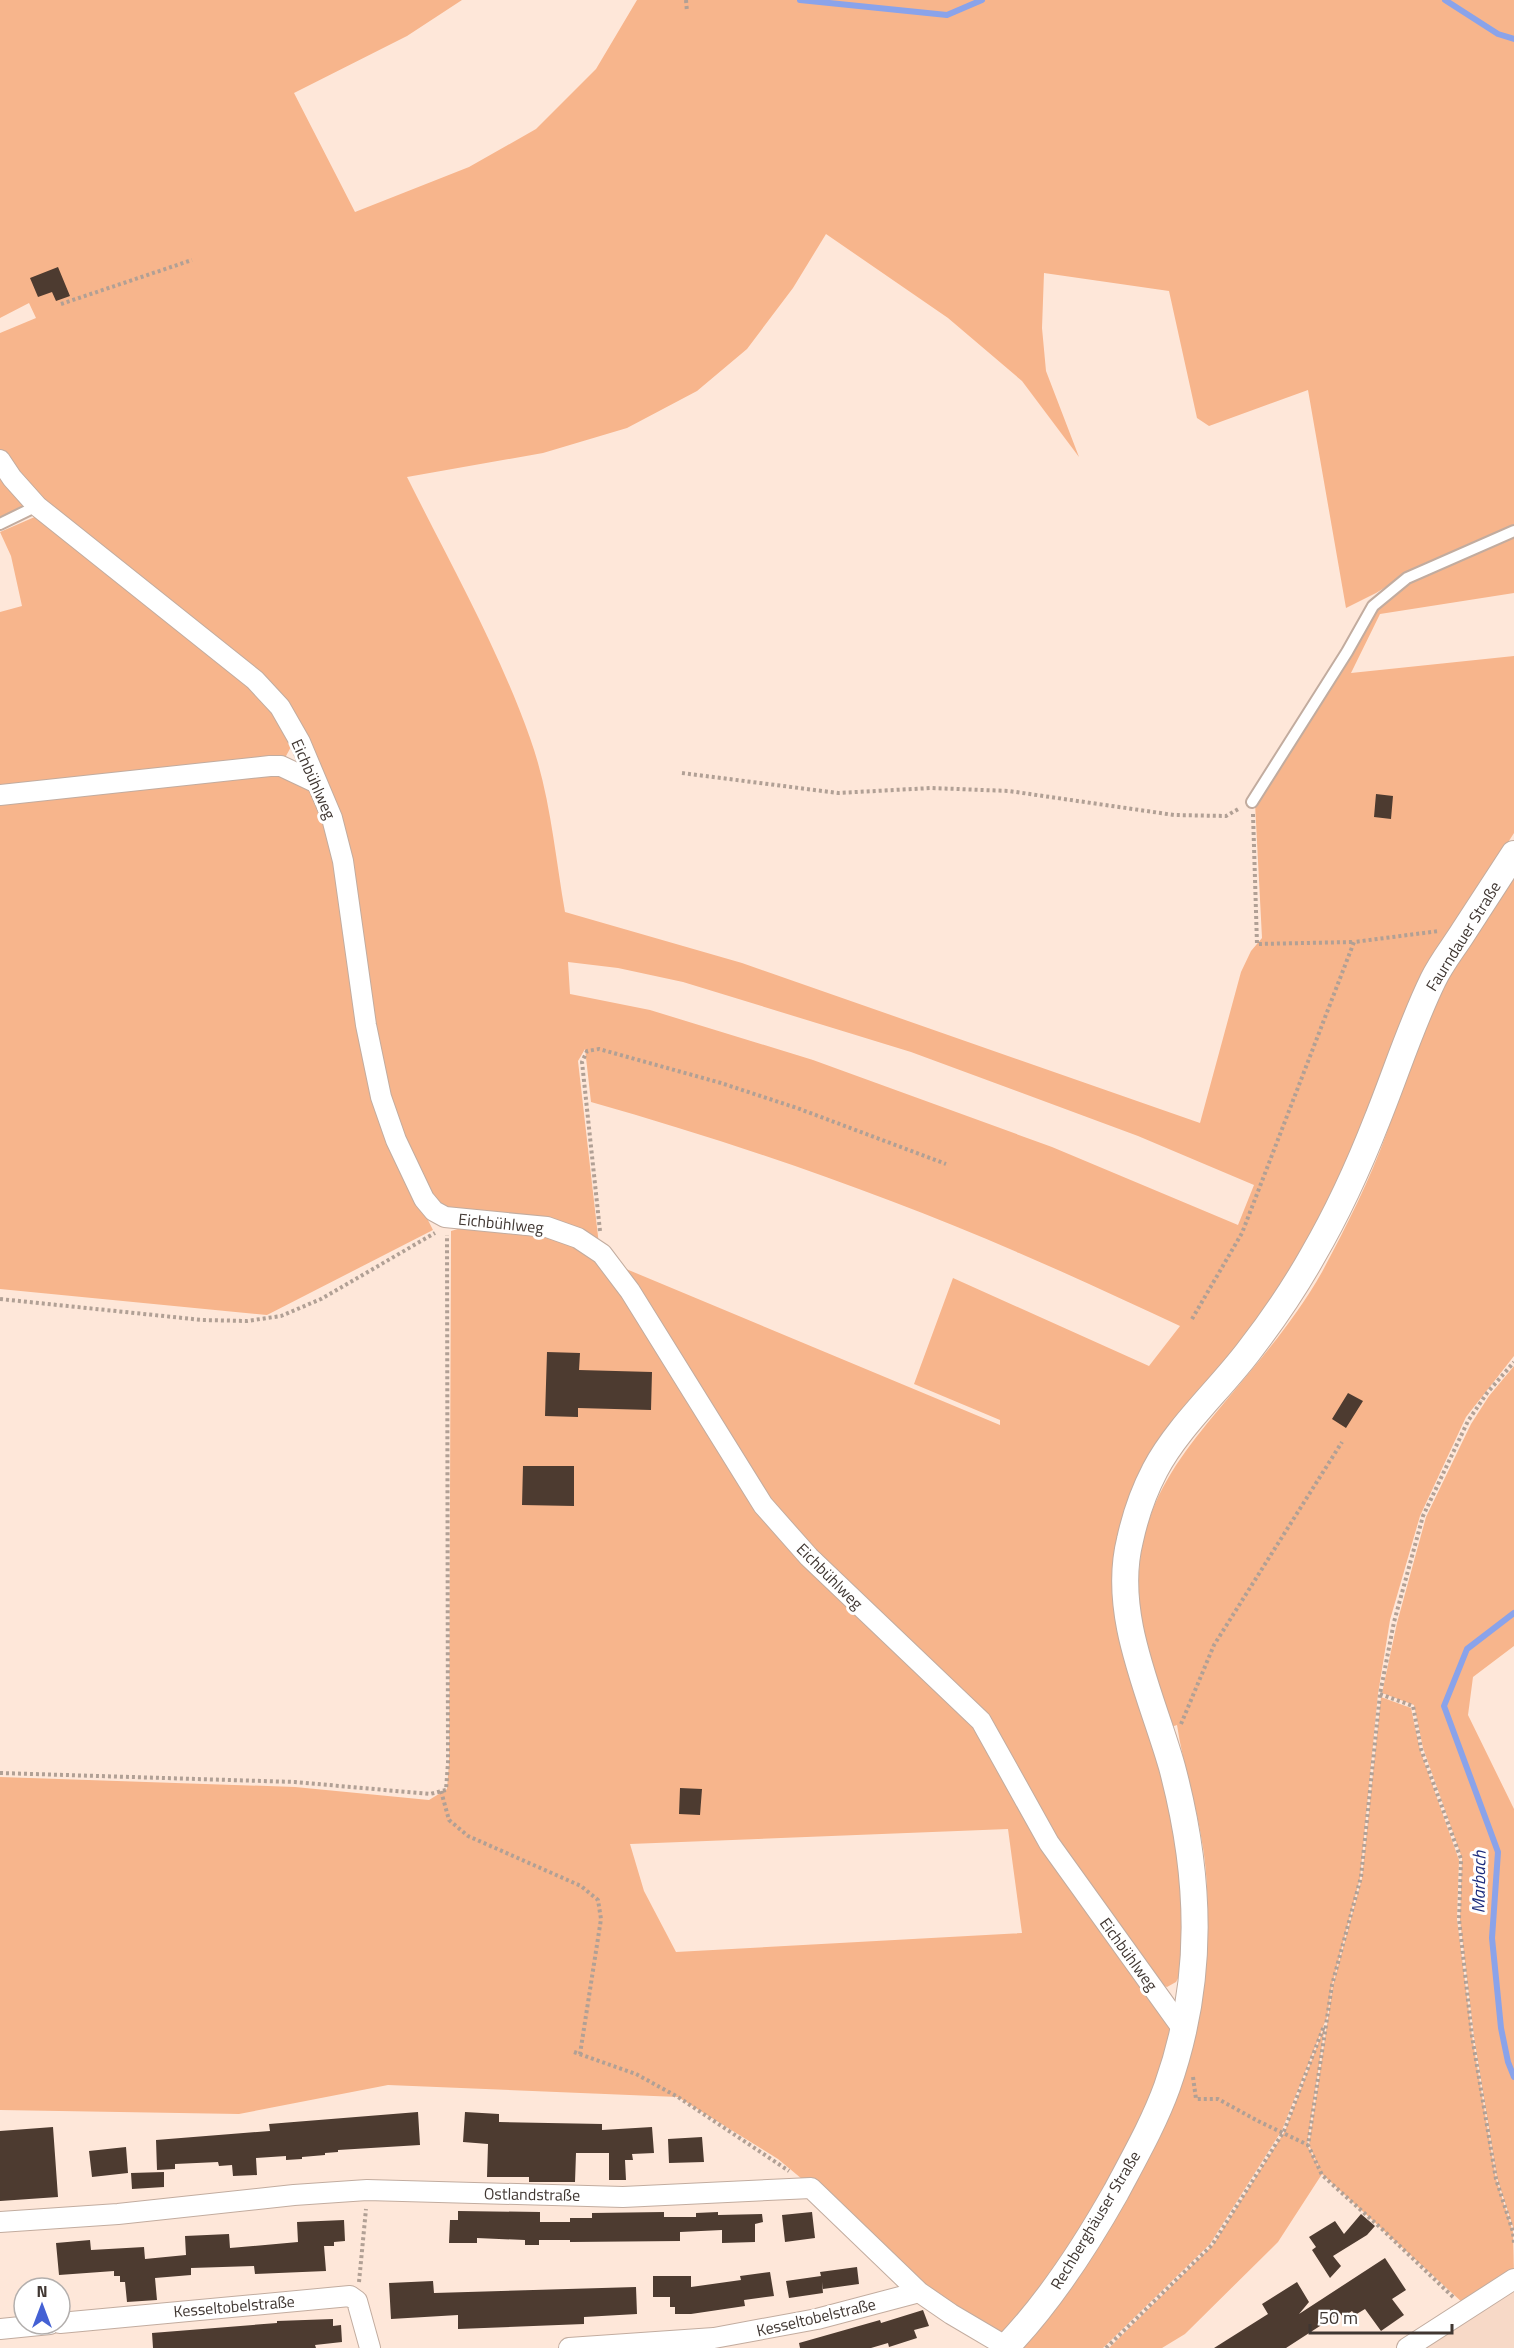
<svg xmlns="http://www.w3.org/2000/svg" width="1514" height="2348" font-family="'Titillium Web',sans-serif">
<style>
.built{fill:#f7d9c7}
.green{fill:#f7b58c;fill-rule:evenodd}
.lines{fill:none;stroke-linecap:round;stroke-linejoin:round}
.stream{stroke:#8aa3ea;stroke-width:6}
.building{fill:#4d3b30}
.service-casing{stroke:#c2ac9f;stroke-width:14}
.minor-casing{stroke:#c2ac9f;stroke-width:22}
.tertiary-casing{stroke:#c2ac9f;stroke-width:28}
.path{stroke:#b1a095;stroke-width:4;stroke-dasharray:3 3;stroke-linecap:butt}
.service{stroke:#fff;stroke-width:10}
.minor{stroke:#fff;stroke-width:20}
.tertiary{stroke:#fff;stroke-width:26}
.path-bridge{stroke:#b1a095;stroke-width:4;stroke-dasharray:3 3;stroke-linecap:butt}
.labels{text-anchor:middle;stroke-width:6;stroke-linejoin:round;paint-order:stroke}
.street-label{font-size:16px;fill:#403732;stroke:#fff}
.water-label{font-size:18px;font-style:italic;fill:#1c2c7d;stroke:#fff}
</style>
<rect width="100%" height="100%" fill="#fee7d9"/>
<path class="built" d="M 1514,2288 L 1514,2348 L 1407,2348 Z"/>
<path class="green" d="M 0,0 L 462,0 L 407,36 L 294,93 L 355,212 L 469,167 L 536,129 L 596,69 L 637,0 L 1514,0 L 1514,527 L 1425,563 L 1376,593 L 1346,608 L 1308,390 L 1209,426 L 1197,418 L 1169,291 L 1044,273 L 1042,328 L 1046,371 L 1079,457 L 1022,381 L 948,318 L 826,234 L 793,288 L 747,349 L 697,391 L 627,428 L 543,453 L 407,477 C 450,563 498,648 530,738 C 550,793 555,855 565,912 L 742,963 L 1200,1123 L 1241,972 L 1251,951 L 1262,938 L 1255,803 L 1376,610 L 1410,583 L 1514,538 L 1514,593 L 1380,614 L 1351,673 L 1514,656 L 1514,833 L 1493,866 L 1358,1144 L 1296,1265 L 1124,1528 L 1170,1790 L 1185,1913 L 1183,1969 L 1176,1982 L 1167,1987 L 1158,1983 L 1047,1822 L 984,1717 L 886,1622 L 768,1502 L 619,1266 L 1000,1425 L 1000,1420 L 914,1384 L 953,1278 L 1149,1366 L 1180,1326 C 1126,1301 1073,1276 1019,1253 C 880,1193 736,1143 591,1102 L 585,1049 L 578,1061 L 599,1245 L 450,1210 L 439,1204 L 429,1193 L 386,1094 L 359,931 L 292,715 L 49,506 L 17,473 L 0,449 L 0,333 L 36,318 L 29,303 L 0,318 ZM 568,962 L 618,968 L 683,982 L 911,1052 L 1138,1136 L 1254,1185 L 1238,1225 L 1052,1147 L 813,1060 L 650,1010 L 570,994 Z
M 0,472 L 29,505 L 0,519 Z
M 37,516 L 270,704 L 292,745 L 286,756 L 281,760 L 0,789 L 0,612 L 22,606 L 11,556 L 0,532 Z
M 277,773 L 305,782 L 322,804 L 399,1163 L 433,1230 L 267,1315 L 0,1289 L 0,801 Z
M 1514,874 L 1514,1356 L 1466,1417 L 1420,1516 L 1390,1620 L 1378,1694 L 1360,1878 L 1332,1985 L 1327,2017 L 1282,2130 L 1210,2244 L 1103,2348 L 1020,2348 L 1194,2033 C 1208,1979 1212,1896 1202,1842 C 1196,1802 1183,1765 1177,1725 L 1171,1727 C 1150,1655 1124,1596 1149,1520 C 1164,1475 1194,1439 1224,1403 C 1259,1361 1295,1320 1322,1272 C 1346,1227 1370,1180 1387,1132 C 1399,1095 1409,1058 1424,1022 C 1446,969 1483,921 1514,874 Z
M 468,1226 L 547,1232 L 596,1256 L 757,1505 L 975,1723 L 1178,2030 L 1161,2082 L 1094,2210 L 1044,2286 L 1003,2335 L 954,2309 L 922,2282 L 813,2178 L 802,2179 L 778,2159 L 678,2097 L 388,2085 L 239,2114 L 0,2110 L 0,1777 L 295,1787 L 429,1800 L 447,1789 L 449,1763 L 451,1231 ZM 1008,1829 L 1022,1933 L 676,1952 L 644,1891 L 630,1844 Z
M 1514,1366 L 1514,1646 L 1473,1677 L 1468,1715 L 1514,1809 L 1514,2230 L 1497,2178 L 1474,2037 L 1460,1920 L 1462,1858 L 1423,1748 L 1414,1705 L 1382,1693 L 1397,1623 L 1426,1517 L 1471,1424 L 1489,1396 Z
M 1381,1697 L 1411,1708 L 1420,1750 L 1459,1860 L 1457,1919 L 1472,2036 L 1496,2179 L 1513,2232 L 1514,2274 L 1464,2304 L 1322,2174 L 1278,2242 L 1185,2334 L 1162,2348 L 1109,2348 L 1213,2245 L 1285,2131 L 1325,2025 L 1307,2145 L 1321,2172 L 1309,2145 L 1333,1985 L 1362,1878 Z"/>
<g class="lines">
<path class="stream" d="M 800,0 L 947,15 L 982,0
M 1445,0 L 1498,34 L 1514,39
M 1514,1613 L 1467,1649 L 1444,1706 L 1498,1852 L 1492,1938 L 1501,2028 L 1508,2062 L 1514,2077"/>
</g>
<path class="building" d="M 58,267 L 70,296 L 56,301 L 52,292 L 38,297 L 30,278 Z
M 1376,794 L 1393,796 L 1391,819 L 1374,817 Z
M 547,1352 L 580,1353 L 579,1370 L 652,1372 L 651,1410 L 578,1408 L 578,1417 L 545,1416 Z
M 1348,1393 L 1363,1401 L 1346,1428 L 1332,1419 Z
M 523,1466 L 574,1466 L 574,1506 L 522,1505 Z
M 680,1788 L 702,1789 L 700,1815 L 679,1814 Z
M 418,2112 L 420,2145 L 338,2150 L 338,2152 L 325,2153 L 325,2155 L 302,2157 L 302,2159 L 286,2160 L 286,2156 L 256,2158 L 257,2175 L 233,2176 L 232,2165 L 219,2166 L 218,2162 L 175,2164 L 175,2169 L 157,2170 L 156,2140 L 270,2131 L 269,2124 Z
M 465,2112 L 499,2114 L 499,2122 L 602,2124 L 602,2130 L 652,2127 L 654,2153 L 632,2154 L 633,2160 L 625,2160 L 626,2180 L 609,2180 L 609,2153 L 576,2153 L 575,2182 L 529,2182 L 529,2177 L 487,2177 L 488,2144 L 463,2142 Z
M 53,2127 L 58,2197 L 0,2201 L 0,2131 Z
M 702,2137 L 704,2162 L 669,2163 L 668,2139 Z
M 126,2147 L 128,2173 L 92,2177 L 89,2151 Z
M 164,2172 L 164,2187 L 132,2189 L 131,2173 Z
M 458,2211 L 540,2212 L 540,2222 L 570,2222 L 570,2218 L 592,2218 L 592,2213 L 664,2212 L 664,2217 L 696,2217 L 696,2213 L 718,2212 L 718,2215 L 762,2214 L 763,2222 L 755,2224 L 755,2242 L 722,2243 L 722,2230 L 680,2232 L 680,2241 L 570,2242 L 570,2240 L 539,2240 L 539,2245 L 525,2245 L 525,2240 L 477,2238 L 477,2243 L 449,2243 L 450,2220 L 458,2220 Z
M 812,2212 L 815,2238 L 785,2242 L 782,2215 Z
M 1361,2214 L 1375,2226 L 1367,2235 L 1333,2256 L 1341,2266 L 1330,2278 L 1312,2250 L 1316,2247 L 1309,2237 L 1335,2221 L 1344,2234 Z
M 344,2220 L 345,2241 L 334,2242 L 334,2246 L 324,2246 L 326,2271 L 255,2274 L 254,2266 L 191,2268 L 191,2275 L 155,2278 L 157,2300 L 127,2302 L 125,2282 L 120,2282 L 120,2276 L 114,2276 L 114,2271 L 59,2275 L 56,2243 L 90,2240 L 91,2250 L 144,2247 L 145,2259 L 186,2255 L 185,2236 L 229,2234 L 230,2248 L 298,2242 L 297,2222 Z
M 1385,2258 L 1406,2290 L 1392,2299 L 1404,2315 L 1381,2331 L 1365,2309 L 1355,2315 L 1352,2311 L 1343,2317 L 1340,2313 L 1286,2348 L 1214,2348 L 1268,2314 L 1262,2304 L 1297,2282 L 1309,2302 L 1299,2314 Z
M 857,2267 L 859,2284 L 823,2289 L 822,2282 L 823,2293 L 789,2298 L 786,2281 L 821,2276 L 820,2272 Z
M 770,2272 L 774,2296 L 744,2300 L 745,2306 L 691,2314 L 675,2314 L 675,2307 L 670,2307 L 670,2297 L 653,2297 L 653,2276 L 691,2276 L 691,2287 L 741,2280 L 740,2276 Z
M 433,2281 L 434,2293 L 636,2287 L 637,2314 L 584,2317 L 584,2324 L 458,2329 L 458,2315 L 391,2319 L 389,2283 Z
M 923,2310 L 929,2326 L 914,2330 L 917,2338 L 889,2347 L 888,2343 L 871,2348 L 800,2348 L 799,2343 L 880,2320 L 881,2323 Z
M 333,2319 L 333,2326 L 341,2325 L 342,2342 L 315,2345 L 316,2348 L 153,2348 L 152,2333 L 277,2323 L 277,2321 Z"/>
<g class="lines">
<g class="service-casing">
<path id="service" d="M 0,524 L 37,506
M 1252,802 L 1347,652 L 1373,606 L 1407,578 L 1514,531"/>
</g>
<g class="minor-casing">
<path id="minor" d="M 0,460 L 12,478 L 37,506 L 255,680 L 280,707 L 300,742 L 332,818 L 343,861 L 366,1025 L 381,1097 L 396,1140 L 424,1199 L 434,1211 L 445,1217 L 547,1227 L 578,1238 L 602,1254 L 630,1291 L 763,1505 L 809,1557 L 981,1721 L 1049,1843 L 1184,2031
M 0,795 L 270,766 L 281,766 L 317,783
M 0,2222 L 118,2214 L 294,2195 L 367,2190 L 623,2197 L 811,2188 L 919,2292 L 951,2314 L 1007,2347
M 60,2323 L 350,2296 L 357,2301 L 370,2348
M 0,2329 L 50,2324
M 569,2348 L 714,2338 L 817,2319 L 919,2292
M 1407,2348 L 1514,2279"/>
</g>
<g class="tertiary-casing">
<path id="tertiary" d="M 1005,2348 C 1049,2303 1085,2247 1116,2192 C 1134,2158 1154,2123 1167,2087 C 1205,1980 1201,1876 1172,1767 C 1152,1696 1111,1615 1130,1540 C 1135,1517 1144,1491 1155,1470 C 1177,1428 1219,1390 1248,1352 C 1272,1321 1294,1289 1313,1255 C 1338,1212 1359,1166 1377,1120 C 1396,1073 1411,1025 1433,980 C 1441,963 1454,947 1464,931 C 1481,905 1498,879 1514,854"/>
</g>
<path class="path" d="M 686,0 L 687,12
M 61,304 L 192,260
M 682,773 L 838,793 L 931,788 L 1009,791 L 1174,815 L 1226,816 L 1240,808
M 1253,814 L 1257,944 L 1354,942
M 600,1231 L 582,1062 L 587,1051 L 599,1049 L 721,1083 L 797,1108 L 946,1164
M 0,1299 L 202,1320 L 247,1321 L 281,1316 L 321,1299 L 435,1233
M 1192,1319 L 1242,1233 L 1354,942 L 1439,931
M 1380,1694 L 1413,1706 L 1421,1749 L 1461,1859 L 1459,1919 L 1472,2036 L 1496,2179 L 1513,2232 L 1514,2243
M 1181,1724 L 1214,1645 L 1342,1442
M 0,1773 L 295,1782 L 430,1794 L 446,1790 L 448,1763 L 447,1235
M 441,1791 L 449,1820 L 468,1836 L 581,1886 L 598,1900 L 601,1919 L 580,2054
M 574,2052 L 636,2074 L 678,2097 L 789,2171
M 1193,2077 L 1196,2099 L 1218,2099 L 1258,2121
M 359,2282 L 366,2209
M 1453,2297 L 1383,2230 L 1322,2175 L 1308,2145 L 1332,1985 L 1361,1877 L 1380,1694 L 1394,1622 L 1423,1516 L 1468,1421 L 1487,1393 L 1514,1362
M 1106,2348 L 1212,2245 L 1284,2131 L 1324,2026"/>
<use href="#service" class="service"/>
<use href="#minor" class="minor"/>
<use href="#tertiary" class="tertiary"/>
<path class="path-bridge" d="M 1258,2121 L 1308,2145"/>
</g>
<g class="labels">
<g class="street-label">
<text transform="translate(314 779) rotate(66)" y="6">Eichbühlweg</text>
<text transform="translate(1463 936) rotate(-58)" y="6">Faurndauer Straße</text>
<text transform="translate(501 1223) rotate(6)" y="6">Eichbühlweg</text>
<text transform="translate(830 1576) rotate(45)" y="6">Eichbühlweg</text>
<text transform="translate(1129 1954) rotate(54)" y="6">Eichbühlweg</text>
<text transform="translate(532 2194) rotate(1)" y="6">Ostlandstraße</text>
<text transform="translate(1095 2220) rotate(-59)" y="6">Rechberghäuser Straße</text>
<text transform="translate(234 2306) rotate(-5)" y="6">Kesseltobelstraße</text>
<text transform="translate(816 2317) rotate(-13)" y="6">Kesseltobelstraße</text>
</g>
<g class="water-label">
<text transform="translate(1479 1882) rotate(-89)" y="6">Marbach</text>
</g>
</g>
<g transform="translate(42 2306)"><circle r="28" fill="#ffffff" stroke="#b3afad" stroke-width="1.5"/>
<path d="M0-4.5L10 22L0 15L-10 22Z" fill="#4461d4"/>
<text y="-9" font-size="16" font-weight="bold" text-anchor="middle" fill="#403732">N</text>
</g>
<path d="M1310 2324v9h142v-9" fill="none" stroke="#403732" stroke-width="3"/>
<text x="1319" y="2324" font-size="18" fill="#403732" stroke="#ffffff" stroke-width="4.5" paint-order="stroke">50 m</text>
</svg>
